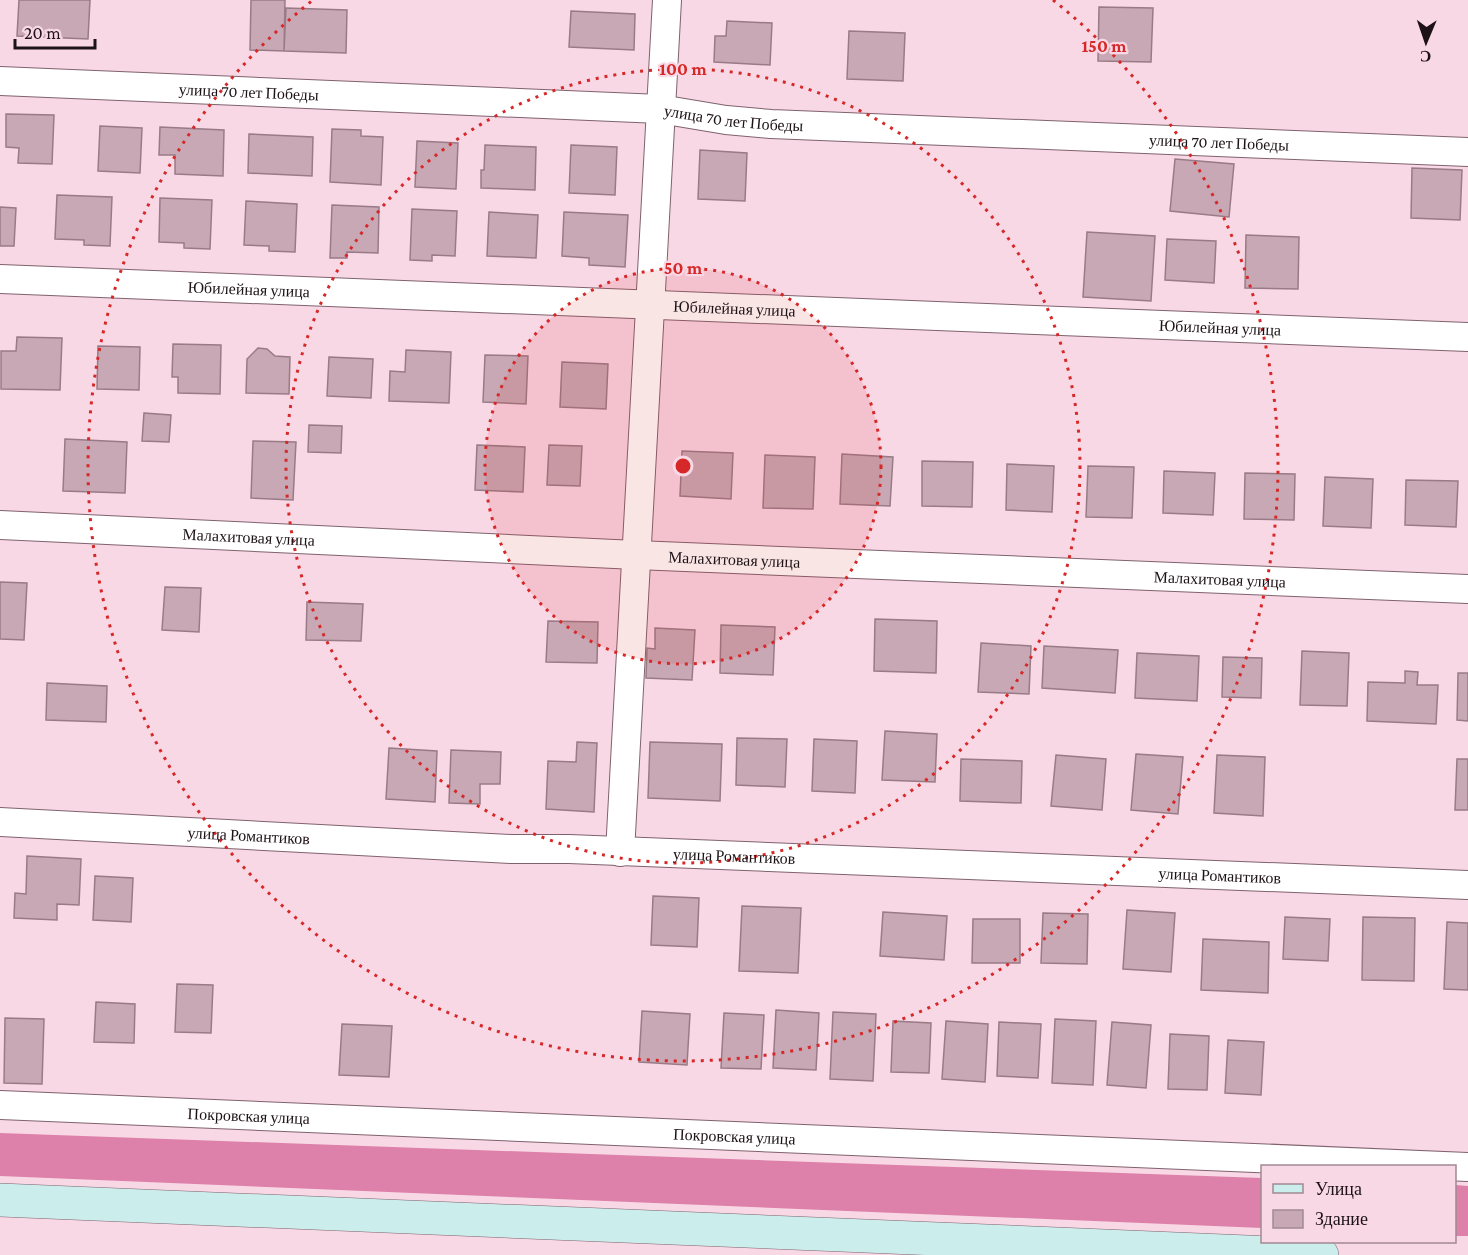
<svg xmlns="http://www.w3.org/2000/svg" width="1468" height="1255" font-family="'Crimson Pro',serif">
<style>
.forest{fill:#dd80aa}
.building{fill:#c7a8b4;stroke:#997b87;stroke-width:1.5}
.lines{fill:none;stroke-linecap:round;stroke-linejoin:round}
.minor-casing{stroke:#7f626e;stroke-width:30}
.secondary-casing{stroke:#7f626e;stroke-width:34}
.minor{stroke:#fff;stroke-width:28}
.secondary{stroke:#cbedeb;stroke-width:33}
.ring{fill:none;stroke:#d62828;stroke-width:3;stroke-dasharray:3 6}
.labels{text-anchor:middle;stroke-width:4.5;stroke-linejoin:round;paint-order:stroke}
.street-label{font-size:16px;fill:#1d1216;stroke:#f9d8e5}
.centre{fill:#d62828;stroke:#f9d8e5;stroke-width:3}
.ring-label{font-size:18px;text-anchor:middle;font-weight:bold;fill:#d62828;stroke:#f9d8e5;stroke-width:4.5;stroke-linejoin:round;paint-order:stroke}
</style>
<rect width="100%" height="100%" fill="#f9d8e5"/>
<path class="forest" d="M 0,1133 L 1262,1178 L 1262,1228 L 0,1176 Z
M 1455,1185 L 1468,1186 L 1468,1236 L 1455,1236 Z"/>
<path class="building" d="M 19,0 L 90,0 L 88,39 L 17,36 Z
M 251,0 L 285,0 L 284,51 L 250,50 Z
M 1099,7 L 1153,8 L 1151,62 L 1098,61 Z
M 286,8 L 347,10 L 346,53 L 284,51 Z
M 571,11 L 635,14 L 634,50 L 569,47 Z
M 727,21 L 772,23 L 770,65 L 714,62 L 715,36 L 726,36 Z
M 849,31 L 905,33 L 903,81 L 847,79 Z
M 6,114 L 54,115 L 52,164 L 18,163 L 19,148 L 6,147 Z
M 100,126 L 142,128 L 140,173 L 98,171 Z
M 160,127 L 224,130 L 223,176 L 175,174 L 175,155 L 159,155 Z
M 332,129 L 361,130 L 361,136 L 383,137 L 381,185 L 330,182 Z
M 249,134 L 313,137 L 312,176 L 248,173 Z
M 417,141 L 458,143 L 456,189 L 415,187 Z
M 485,145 L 536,147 L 535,190 L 481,188 L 481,170 L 484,170 Z
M 571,145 L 617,147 L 615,195 L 569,193 Z
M 700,150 L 747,153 L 745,201 L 698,199 Z
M 1175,159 L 1234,164 L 1229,217 L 1170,211 Z
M 1412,168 L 1462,170 L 1460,220 L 1411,218 Z
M 57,195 L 112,197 L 110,246 L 84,245 L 84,240 L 55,239 Z
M 160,198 L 212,200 L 210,249 L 184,248 L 184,243 L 159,242 Z
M 246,201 L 297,204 L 295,252 L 269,251 L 269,246 L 244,245 Z
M 332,205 L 379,207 L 378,253 L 347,252 L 347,258 L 330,258 Z
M 0,207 L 16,208 L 14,246 L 0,246 Z
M 412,209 L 457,211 L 455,256 L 432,255 L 432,261 L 410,260 Z
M 489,212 L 538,215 L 536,258 L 487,256 Z
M 564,212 L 628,215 L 625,267 L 589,265 L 589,258 L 562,256 Z
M 1087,232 L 1155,236 L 1151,301 L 1083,297 Z
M 1246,235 L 1299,237 L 1298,289 L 1245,288 Z
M 1167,239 L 1216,241 L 1214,283 L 1165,280 Z
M 17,337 L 62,338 L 60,390 L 1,389 L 1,351 L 16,351 Z
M 173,344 L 221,345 L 220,394 L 178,393 L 178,377 L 172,377 Z
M 98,346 L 140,347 L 139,390 L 97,389 Z
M 258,348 L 267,349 L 275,356 L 290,357 L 289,394 L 246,393 L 247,359 Z
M 406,350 L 451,352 L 449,403 L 389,401 L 390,371 L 405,372 Z
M 485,355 L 528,356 L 526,404 L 483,402 Z
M 329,357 L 373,359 L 371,398 L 327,396 Z
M 562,362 L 608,364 L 606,409 L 560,407 Z
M 144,413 L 171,415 L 169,442 L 142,441 Z
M 309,425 L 342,426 L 341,453 L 308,452 Z
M 65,439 L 127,442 L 125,493 L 63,491 Z
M 253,441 L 296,442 L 293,500 L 251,498 Z
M 477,445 L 525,447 L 523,492 L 475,490 Z
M 549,445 L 582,446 L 580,486 L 547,485 Z
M 682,451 L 733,453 L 731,499 L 680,496 Z
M 842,454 L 893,457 L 890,506 L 840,504 Z
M 765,455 L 815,457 L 813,509 L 763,508 Z
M 922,461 L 973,462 L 972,507 L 922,506 Z
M 1007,464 L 1054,466 L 1052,512 L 1006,510 Z
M 1088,466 L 1134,467 L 1132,518 L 1086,517 Z
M 1164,471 L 1215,473 L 1213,515 L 1163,513 Z
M 1245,473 L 1295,474 L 1294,520 L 1244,519 Z
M 1325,477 L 1373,479 L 1371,528 L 1323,526 Z
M 1406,480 L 1458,481 L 1456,527 L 1405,525 Z
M 0,582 L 27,583 L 24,640 L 0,639 Z
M 165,587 L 201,588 L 199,632 L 162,630 Z
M 307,602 L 363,604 L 361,641 L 306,640 Z
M 875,619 L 937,621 L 936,673 L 874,671 Z
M 548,621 L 598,622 L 597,663 L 546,662 Z
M 721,625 L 775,627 L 773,675 L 720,673 Z
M 655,628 L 695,630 L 692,680 L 646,678 L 647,648 L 655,649 Z
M 981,643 L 1031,646 L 1029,694 L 978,692 Z
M 1044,646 L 1118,650 L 1115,693 L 1042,688 Z
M 1302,651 L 1349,653 L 1347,706 L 1300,705 Z
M 1137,653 L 1199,656 L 1197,701 L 1135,698 Z
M 1223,657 L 1262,658 L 1261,698 L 1222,697 Z
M 1405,671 L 1418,672 L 1417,685 L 1438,685 L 1436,724 L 1367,721 L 1368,682 L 1405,683 Z
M 1458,673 L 1468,673 L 1468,721 L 1457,720 Z
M 47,683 L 107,686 L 106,722 L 46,720 Z
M 885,731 L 937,734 L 935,782 L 882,780 Z
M 737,738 L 787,739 L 785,787 L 736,785 Z
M 814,739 L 857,741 L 855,793 L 812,791 Z
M 577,742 L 597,743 L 594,812 L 546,809 L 548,761 L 576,762 Z
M 650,742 L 722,744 L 720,801 L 648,798 Z
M 389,748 L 437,751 L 435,802 L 386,799 Z
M 451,750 L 501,752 L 500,784 L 480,784 L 480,804 L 449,803 Z
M 1136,754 L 1183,757 L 1178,814 L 1131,810 Z
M 1056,755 L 1106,759 L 1102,810 L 1051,806 Z
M 1217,755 L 1265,757 L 1263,816 L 1214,813 Z
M 961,759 L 1022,761 L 1021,803 L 960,801 Z
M 1457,759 L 1468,759 L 1468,810 L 1455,810 Z
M 27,856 L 81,859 L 79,905 L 57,904 L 57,920 L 14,918 L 15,893 L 26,894 Z
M 95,876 L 133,878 L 131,922 L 93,920 Z
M 653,896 L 699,898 L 697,947 L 651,945 Z
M 742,906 L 801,908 L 798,973 L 739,971 Z
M 1127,910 L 1175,913 L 1171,972 L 1123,969 Z
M 883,912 L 947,916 L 944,960 L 880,956 Z
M 1043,913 L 1088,914 L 1087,964 L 1041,963 Z
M 1285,917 L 1330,919 L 1328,961 L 1283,959 Z
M 1363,917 L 1415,918 L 1414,981 L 1362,980 Z
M 973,919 L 1020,919 L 1020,963 L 972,963 Z
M 1447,922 L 1468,923 L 1468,990 L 1444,989 Z
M 1203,939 L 1269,942 L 1268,993 L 1201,990 Z
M 177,984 L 213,985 L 211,1033 L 175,1032 Z
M 96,1002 L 135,1004 L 134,1043 L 94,1042 Z
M 776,1010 L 819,1013 L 816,1070 L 773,1068 Z
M 642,1011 L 690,1014 L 687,1065 L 639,1062 Z
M 833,1012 L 876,1014 L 873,1081 L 830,1079 Z
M 724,1013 L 764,1015 L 761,1069 L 721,1068 Z
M 5,1018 L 44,1019 L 42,1084 L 4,1083 Z
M 1055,1019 L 1096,1021 L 1093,1085 L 1052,1083 Z
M 893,1021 L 931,1023 L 929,1073 L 891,1072 Z
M 946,1021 L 988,1024 L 985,1082 L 942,1079 Z
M 999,1022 L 1041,1024 L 1038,1078 L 997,1076 Z
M 1112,1022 L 1151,1025 L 1146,1088 L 1107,1085 Z
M 342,1024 L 392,1026 L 389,1077 L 339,1075 Z
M 1170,1034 L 1209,1036 L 1207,1090 L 1168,1089 Z
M 1228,1040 L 1264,1042 L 1261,1095 L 1225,1093 Z"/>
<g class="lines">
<g class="minor-casing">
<g id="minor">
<path id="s1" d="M 0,81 L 660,109 L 726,120 L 771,124 L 1468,152"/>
<path id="s2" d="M 0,279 L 1468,337"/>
<path id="s3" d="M 0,525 L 636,555 L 1468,589"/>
<path id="s4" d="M 0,822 L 511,849 L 569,849 L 1468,885"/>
<path d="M 620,852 L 667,0"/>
<path id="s5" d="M 0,1105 L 1468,1167"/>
</g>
</g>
<g class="secondary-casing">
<path id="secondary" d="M 0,1200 L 1322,1255"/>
</g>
<use href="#minor" class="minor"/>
<use href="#secondary" class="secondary"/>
</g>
<circle cx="683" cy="466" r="198" fill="#d62828" fill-opacity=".12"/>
<g class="ring">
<circle cx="683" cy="466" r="198"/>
<circle cx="683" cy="466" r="397"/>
<path d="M1053 0A595 595 0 1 1 313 0"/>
</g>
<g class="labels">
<g class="street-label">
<text dy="6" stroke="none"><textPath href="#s1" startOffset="249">улица 70 лет Победы</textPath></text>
<text dy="6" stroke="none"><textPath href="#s1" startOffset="735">улица 70 лет Победы</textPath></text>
<text dy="6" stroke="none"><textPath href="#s1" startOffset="1221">улица 70 лет Победы</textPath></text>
<text dy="6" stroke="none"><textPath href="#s2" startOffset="249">Юбилейная улица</textPath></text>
<text dy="6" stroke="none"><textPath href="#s2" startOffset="735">Юбилейная улица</textPath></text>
<text dy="6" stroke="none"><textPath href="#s2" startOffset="1221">Юбилейная улица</textPath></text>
<text dy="6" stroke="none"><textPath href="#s3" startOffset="249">Малахитовая улица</textPath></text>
<text dy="6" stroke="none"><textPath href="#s3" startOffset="735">Малахитовая улица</textPath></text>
<text dy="6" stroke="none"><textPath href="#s3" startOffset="1221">Малахитовая улица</textPath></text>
<text dy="6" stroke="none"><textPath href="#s4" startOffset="249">улица Романтиков</textPath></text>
<text dy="6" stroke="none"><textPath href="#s4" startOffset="735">улица Романтиков</textPath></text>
<text dy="6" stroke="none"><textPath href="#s4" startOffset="1221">улица Романтиков</textPath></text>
<text dy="6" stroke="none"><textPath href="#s5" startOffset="249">Покровская улица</textPath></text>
<text dy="6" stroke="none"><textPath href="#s5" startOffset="735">Покровская улица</textPath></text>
</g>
</g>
<circle cx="683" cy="466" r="9" class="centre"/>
<g class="ring-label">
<text x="1104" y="52">150 m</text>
<text x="683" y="75">100 m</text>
<text x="683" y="274">50 m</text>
</g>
<rect x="1261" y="1165" width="195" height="78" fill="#f9d8e5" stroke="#a18992" stroke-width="1.5"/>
<rect x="1273" y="1184" width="30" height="9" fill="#cbedeb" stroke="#a18992" stroke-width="1.5"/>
<text x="1315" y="1195" font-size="18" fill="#1d1216">Улица</text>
<rect x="1273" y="1210" width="30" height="18" fill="#c7a8b4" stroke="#a18992" stroke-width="1.5"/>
<text x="1315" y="1225" font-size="18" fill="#1d1216">Здание</text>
<g transform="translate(1426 42) rotate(182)" stroke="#f9d8e5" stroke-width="4.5" paint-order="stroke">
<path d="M0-4.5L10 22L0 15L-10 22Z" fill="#1d1216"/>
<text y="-9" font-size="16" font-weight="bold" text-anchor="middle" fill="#1d1216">С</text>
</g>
<path d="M15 39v9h80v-9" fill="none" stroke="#1d1216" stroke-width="3"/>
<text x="24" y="39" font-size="18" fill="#1d1216" stroke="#f9d8e5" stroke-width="4.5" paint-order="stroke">20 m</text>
</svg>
